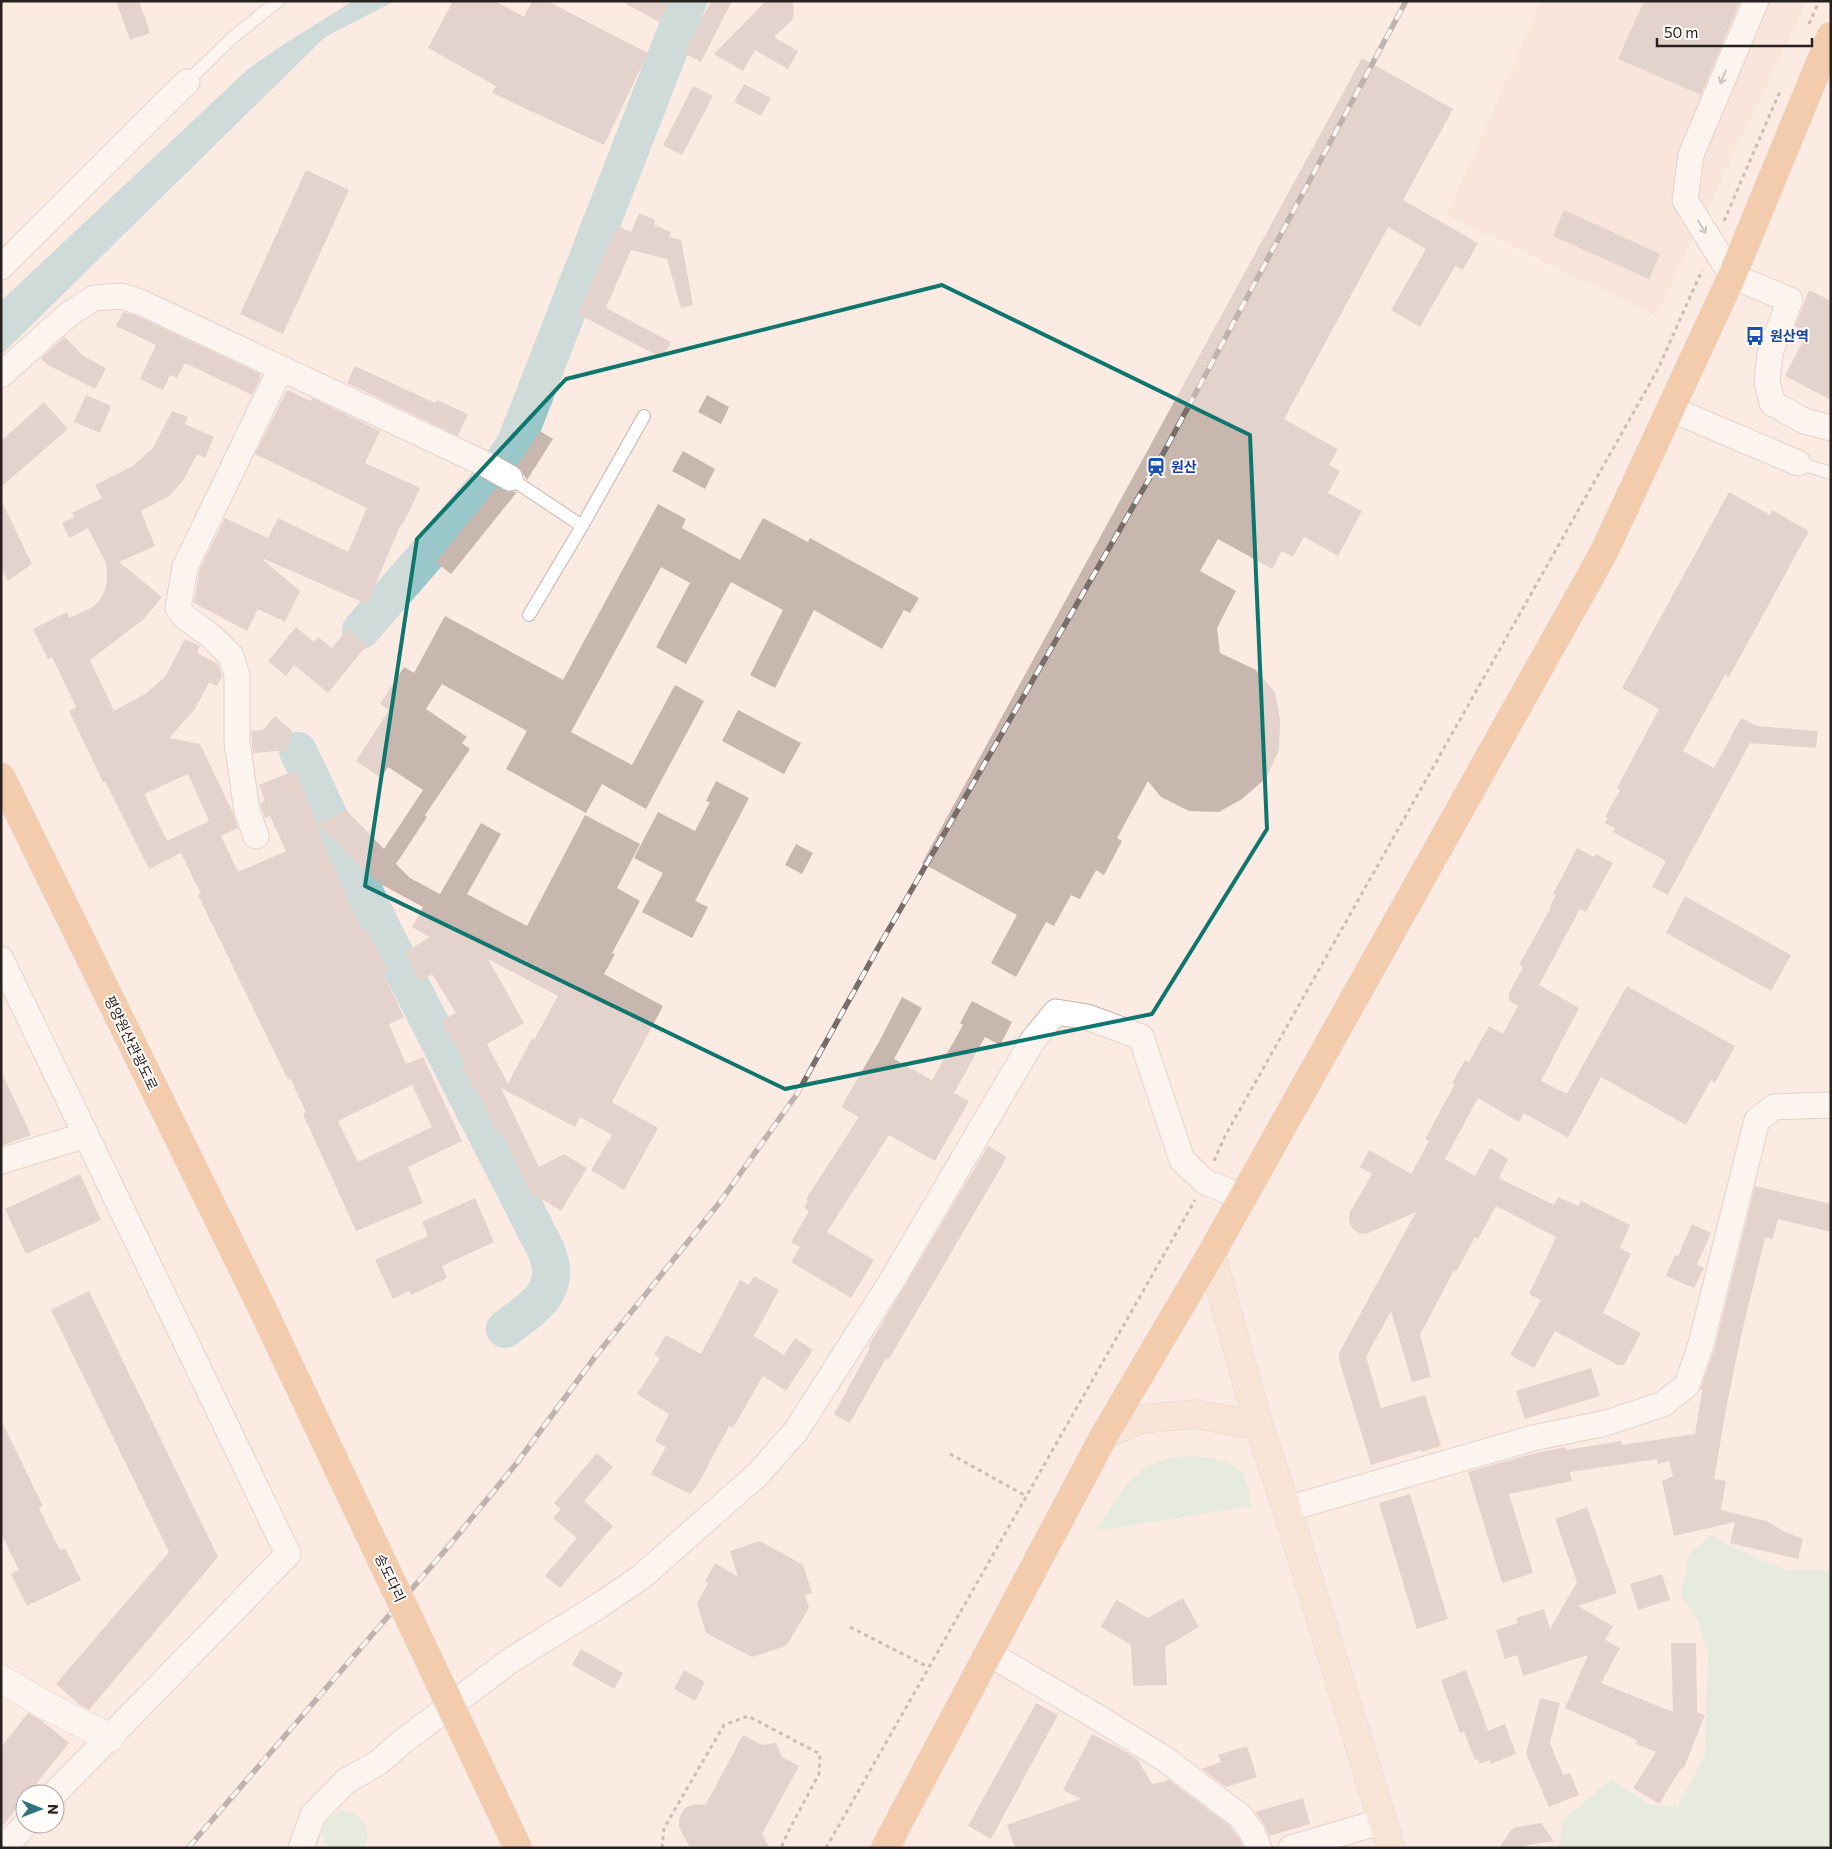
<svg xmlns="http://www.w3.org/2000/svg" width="1832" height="1849" font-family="Commissioner,'Noto Sans KR',sans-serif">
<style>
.built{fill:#f5ddd1}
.green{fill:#ccead8}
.water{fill:#99c7ca}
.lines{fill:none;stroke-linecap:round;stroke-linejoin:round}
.river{stroke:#99c7ca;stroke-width:38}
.building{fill:#c7b7af;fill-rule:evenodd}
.service-casing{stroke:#c4b5ad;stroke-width:14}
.minor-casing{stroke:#c4b5ad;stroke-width:27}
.tertiary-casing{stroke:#c4b5ad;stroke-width:29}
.secondary-casing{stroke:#c4b5ad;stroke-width:29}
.trunk-casing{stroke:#cfcece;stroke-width:29}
.path{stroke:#908580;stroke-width:3;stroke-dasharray:4 4;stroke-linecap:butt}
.service{stroke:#fff;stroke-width:12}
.minor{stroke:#fff;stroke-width:25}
.tertiary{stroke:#fff;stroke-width:28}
.secondary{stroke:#f6dec9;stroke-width:28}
.trunk{stroke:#e8a76e;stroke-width:28}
.rail-casing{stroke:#786e69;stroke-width:5.5}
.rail{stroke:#fffcfa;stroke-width:4;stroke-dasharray:11;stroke-linecap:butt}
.trunk-bridge-casing{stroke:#cfcece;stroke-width:29;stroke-linecap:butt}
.trunk-bridge{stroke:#e8a76e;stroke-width:28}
.oneway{stroke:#9e9c9a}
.marked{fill:none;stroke:#0f766e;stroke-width:4;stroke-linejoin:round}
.labels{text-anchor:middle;stroke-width:4;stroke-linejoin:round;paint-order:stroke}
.transit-label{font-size:14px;font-weight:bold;fill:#164399;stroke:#fffcfa;text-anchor:start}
.street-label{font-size:14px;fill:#27221f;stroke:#fffcfa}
</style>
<rect width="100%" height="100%" fill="#fcebe3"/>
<path class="built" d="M 1541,1 L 1807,1 L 1656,316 L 1447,215 Z"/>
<path class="green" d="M 1198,1457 C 1212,1458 1235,1461 1243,1474 C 1248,1483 1250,1496 1252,1506 L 1096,1531 C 1114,1503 1129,1469 1164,1460 C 1174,1456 1187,1457 1198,1457 Z
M 1711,1535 L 1728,1545 L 1786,1570 L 1831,1570 L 1831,1848 L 1558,1848 L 1564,1819 L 1611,1779 L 1651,1805 L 1678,1806 L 1705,1755 L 1708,1655 L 1699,1624 L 1681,1593 L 1689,1554 Z
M 343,1811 C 364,1812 374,1830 364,1848 L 328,1848 C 316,1832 326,1815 343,1811 Z"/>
<path class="water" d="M 353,1 L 395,1 L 325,37 L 1,355 L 1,301 L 248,69 L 281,46 Z"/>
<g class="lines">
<path class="river" d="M 361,630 L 483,490 L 515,445 L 688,1
M 298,751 L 382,929 L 546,1250 C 548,1256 551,1263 551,1269 C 553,1299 525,1313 505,1329"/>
</g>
<path class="building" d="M 116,1 L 139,1 L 150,33 L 130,40 Z
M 453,1 L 495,1 L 524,17 L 532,1 L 547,1 L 648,53 L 604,145 L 492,93 L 496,86 L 428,48 Z
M 621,1 L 671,1 L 659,22 Z
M 711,1 L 732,1 L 701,62 L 684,53 Z
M 766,1 L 793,1 L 794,13 L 792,20 L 774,37 L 798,51 L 788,69 L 755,50 L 743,71 L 714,54 Z
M 1644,1 L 1740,1 L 1701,95 L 1618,59 Z
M 1362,58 L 1453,109 L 1403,200 L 1478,243 L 1463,270 L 1455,266 L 1420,327 L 1391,310 L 1426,249 L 1388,227 L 1284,419 L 1338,449 L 1329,465 L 1340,471 L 1328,493 L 1362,511 L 1338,556 L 1304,537 L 1293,557 L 1282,551 L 1272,569 L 1218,539 L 1200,571 L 1236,591 L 1217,628 L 1220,653 L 1256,670 L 1275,692 L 1280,719 L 1279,750 L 1266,778 L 1242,799 L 1219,812 L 1189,811 L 1161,797 L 1148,781 L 1117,838 L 1122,841 L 1104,875 L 1096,870 L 1080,899 L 1071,895 L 1054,926 L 1046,922 L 1016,977 L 991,963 L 1017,915 L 922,863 Z
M 744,84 L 771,98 L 761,116 L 734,102 Z
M 693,86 L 713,96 L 682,155 L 663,145 Z
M 306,170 L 349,190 L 283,334 L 240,314 Z
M 1564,210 L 1660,254 L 1649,279 L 1553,236 Z
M 639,213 L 655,220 L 654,225 L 671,232 L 669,237 L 681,240 L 693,305 L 681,308 L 667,259 L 631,250 L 606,308 L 671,342 L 662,358 L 578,314 L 617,226 L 631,232 Z
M 1809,290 L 1831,301 L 1831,400 L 1785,376 L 1807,333 L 1795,326 Z
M 123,312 L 135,315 L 260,374 L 259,377 L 261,377 L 252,395 L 185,363 L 177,378 L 170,375 L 163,390 L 140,379 L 156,345 L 116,326 Z
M 65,337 L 83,356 L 106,368 L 95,389 L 48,365 L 41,358 Z
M 355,366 L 435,403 L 437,400 L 468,414 L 458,436 L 347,383 Z
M 287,390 L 311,401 L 312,398 L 380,431 L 365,463 L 420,488 L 403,524 L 401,524 L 367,604 L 264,559 L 263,560 L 300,591 L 285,622 L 258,609 L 247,631 L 194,603 L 199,571 L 225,518 L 268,538 L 278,518 L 348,552 L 367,508 L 255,454 Z
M 86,395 L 111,406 L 100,433 L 74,422 Z
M 707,395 L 729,407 L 721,424 L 698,412 Z
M 44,402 L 68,429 L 1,487 L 1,441 Z
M 172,411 L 188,417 L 185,424 L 214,437 L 205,458 L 197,454 L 183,481 L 169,496 L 141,511 L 155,546 L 119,562 L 162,597 L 144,619 L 90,660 L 114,711 L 145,694 L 165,677 L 185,639 L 200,646 L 197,653 L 218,664 L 222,676 L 217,686 L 209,682 L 195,709 L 169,738 L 200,744 L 233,813 L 238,828 L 221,836 L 238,872 L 286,851 L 270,816 L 265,818 L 264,816 L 260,803 L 265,801 L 259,785 L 296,770 L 317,824 L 315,822 L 361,929 L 365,927 L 388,970 L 383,973 L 404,1017 L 389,1024 L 406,1064 L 423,1057 L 462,1141 L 408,1167 L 423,1203 L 356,1231 L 303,1114 L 306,1112 L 290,1078 L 288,1080 L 198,895 L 201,894 L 181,853 L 149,869 L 105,781 L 103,782 L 69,711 L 76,707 L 52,657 L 48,659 L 33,629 L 67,612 L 69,618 L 91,608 L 99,601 L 104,592 L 107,582 L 107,571 L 105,561 L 88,528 L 69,538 L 62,523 L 74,517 L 72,513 L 102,498 L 95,485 L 133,466 L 153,448 ZM 188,774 L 209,821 L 167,841 L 144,794 ZM 412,1085 L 432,1127 L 358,1162 L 338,1121 Z
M 540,431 L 553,439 L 527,480 L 517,466 Z
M 683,451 L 715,469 L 705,489 L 672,471 Z
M 497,487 L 503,491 L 517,492 L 451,574 L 436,562 Z
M 1729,492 L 1770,515 L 1772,510 L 1809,531 L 1729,677 L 1725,675 L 1683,751 L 1714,768 L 1741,718 L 1757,726 L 1818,731 L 1816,748 L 1750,743 L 1668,895 L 1652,887 L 1666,861 L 1613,832 L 1615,828 L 1605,823 L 1608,818 L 1605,817 L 1620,790 L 1617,788 L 1659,709 L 1622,688 Z
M 1,500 L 32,564 L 8,581 L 1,568 Z
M 658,504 L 686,519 L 682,528 L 740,560 L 763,518 L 808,542 L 810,538 L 919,598 L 910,613 L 904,610 L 882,649 L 814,610 L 775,688 L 750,675 L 783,610 L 731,582 L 686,664 L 656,647 L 690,583 L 661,567 L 571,732 L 632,765 L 675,685 L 704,701 L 646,809 L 602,784 L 586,813 L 506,769 L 527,731 L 442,684 L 426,709 L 467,737 L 462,743 L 470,749 L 425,815 L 427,817 L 396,864 L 410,878 L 440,894 L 481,823 L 501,834 L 467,894 L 527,926 L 585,815 L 640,844 L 617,888 L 640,901 L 612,953 L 615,954 L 604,974 L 663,1006 L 612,1102 L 658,1128 L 624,1190 L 591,1170 L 612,1135 L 580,1117 L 575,1127 L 501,1088 L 539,1167 L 564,1154 L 587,1168 L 561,1211 L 537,1196 L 533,1198 L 502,1133 L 498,1135 L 477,1091 L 475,1092 L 462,1067 L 466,1065 L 441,1021 L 456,1013 L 432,974 L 420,981 L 405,952 L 430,937 L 412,927 L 423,907 L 377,882 L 317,824 L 346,810 L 384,849 L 423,790 L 388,767 L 381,778 L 356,761 L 389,710 L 380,704 L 404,667 L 414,673 L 445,616 L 563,680 ZM 488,959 L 558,996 L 534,1040 L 532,1038 L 508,1084 L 487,1044 L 524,1023 Z
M 296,627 L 314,642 L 318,637 L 332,648 L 348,629 L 367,645 L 328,693 L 294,665 L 286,676 L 268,661 Z
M 738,710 L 801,743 L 784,774 L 722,741 Z
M 275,716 L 292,731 L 287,750 L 253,753 L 251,731 L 263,730 Z
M 716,781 L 749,798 L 695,901 L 708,907 L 692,938 L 642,912 L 663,873 L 634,858 L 658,812 L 695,831 L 710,802 L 706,801 Z
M 796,844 L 813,853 L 802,874 L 785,865 Z
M 1577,848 L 1594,857 L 1596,854 L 1613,863 L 1586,912 L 1580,909 L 1539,985 L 1579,1008 L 1541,1081 L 1567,1094 L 1627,986 L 1735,1046 L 1715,1083 L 1711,1080 L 1686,1125 L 1601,1077 L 1568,1138 L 1524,1113 L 1519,1122 L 1478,1098 L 1445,1159 L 1475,1176 L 1490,1148 L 1508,1159 L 1499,1178 L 1554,1205 L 1558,1197 L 1578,1206 L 1581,1201 L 1630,1225 L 1620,1248 L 1631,1254 L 1603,1313 L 1641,1333 L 1624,1365 L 1618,1365 L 1555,1331 L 1534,1368 L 1510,1355 L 1541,1300 L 1529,1294 L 1556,1237 L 1496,1206 L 1478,1239 L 1475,1237 L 1457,1271 L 1454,1270 L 1420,1335 L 1431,1377 L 1412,1382 L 1391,1311 L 1366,1357 L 1381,1408 L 1425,1395 L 1441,1446 L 1421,1452 L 1421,1450 L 1371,1465 L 1339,1360 L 1339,1353 L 1416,1212 L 1366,1234 L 1359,1233 L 1354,1230 L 1350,1224 L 1349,1218 L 1350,1212 L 1372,1174 L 1360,1167 L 1369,1150 L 1411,1174 L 1429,1141 L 1425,1139 L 1455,1084 L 1452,1083 L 1465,1060 L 1469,1062 L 1489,1026 L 1503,1034 L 1518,1006 L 1508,1000 L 1510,996 L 1508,995 L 1523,967 L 1519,965 L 1551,907 L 1550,906 L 1556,895 L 1553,894 Z
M 1685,896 L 1791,955 L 1771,991 L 1666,933 Z
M 902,997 L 922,1008 L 894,1059 L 932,1080 L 963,1025 L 960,1023 L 972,1001 L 1012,1022 L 1000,1045 L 985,1037 L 954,1093 L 969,1101 L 935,1161 L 889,1135 L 827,1232 L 874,1260 L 851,1298 L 791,1262 L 800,1247 L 791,1242 L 809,1211 L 804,1208 L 808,1201 L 806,1199 L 859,1117 L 841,1107 L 879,1042 Z
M 1,1071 L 31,1135 L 1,1146 Z
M 988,1146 L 1007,1157 L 889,1359 L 886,1358 L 850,1423 L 834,1414 L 870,1348 L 868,1347 Z
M 80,1174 L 101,1220 L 26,1254 L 5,1209 Z
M 1755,1186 L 1831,1204 L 1831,1232 L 1778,1219 L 1773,1239 L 1765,1238 L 1741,1336 L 1727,1404 L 1714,1479 L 1726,1481 L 1721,1510 L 1766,1521 L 1785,1532 L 1803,1539 L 1798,1559 L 1730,1543 L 1735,1522 L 1674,1536 L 1662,1481 L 1673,1476 L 1669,1461 L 1658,1464 L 1657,1459 L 1570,1472 L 1572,1481 L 1509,1494 L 1533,1573 L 1502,1583 L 1468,1472 L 1524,1456 L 1565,1447 L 1566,1450 L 1621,1441 L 1622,1445 L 1695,1434 L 1702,1390 L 1700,1390 L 1715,1347 Z
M 475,1198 L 494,1242 L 442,1266 L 447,1278 L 411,1295 L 409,1291 L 393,1299 L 375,1260 L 428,1236 L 422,1222 Z
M 1692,1224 L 1711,1233 L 1697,1265 L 1704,1268 L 1694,1288 L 1666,1276 L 1675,1255 L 1678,1256 Z
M 754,1276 L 779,1290 L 754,1336 L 784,1355 L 795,1338 L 813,1350 L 786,1391 L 763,1376 L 733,1428 L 729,1426 L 697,1486 L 690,1494 L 651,1474 L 666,1447 L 655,1441 L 669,1414 L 637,1394 L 660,1358 L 654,1355 L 666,1335 L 701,1354 L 740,1280 L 749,1285 Z
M 89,1291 L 218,1557 L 89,1710 L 81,1706 L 56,1684 L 169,1552 L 51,1310 Z
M 1591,1368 L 1600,1396 L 1525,1419 L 1516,1391 Z
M 1,1420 L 43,1506 L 39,1508 L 60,1550 L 65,1548 L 81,1580 L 27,1606 L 11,1574 L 19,1570 L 1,1533 Z
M 597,1453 L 613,1467 L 584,1501 L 613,1526 L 560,1588 L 545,1576 L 577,1538 L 553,1518 L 561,1509 L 554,1503 Z
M 1410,1494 L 1448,1619 L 1417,1629 L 1379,1503 Z
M 1587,1507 L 1617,1593 L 1578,1606 L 1613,1626 L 1605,1640 L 1620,1648 L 1601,1683 L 1673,1712 L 1671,1643 L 1696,1643 L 1697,1712 L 1705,1715 L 1684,1768 L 1682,1767 L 1659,1804 L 1633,1788 L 1656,1752 L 1636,1744 L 1637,1740 L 1565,1708 L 1588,1655 L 1523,1676 L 1517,1655 L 1505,1659 L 1496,1630 L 1518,1623 L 1516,1618 L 1544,1609 L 1550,1629 L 1577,1582 L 1555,1519 Z
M 760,1541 L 803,1565 L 812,1593 L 805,1595 L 809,1608 L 786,1646 L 752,1657 L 706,1633 L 697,1603 L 708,1583 L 705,1582 L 715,1563 L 738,1577 L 730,1551 Z
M 1662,1574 L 1670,1600 L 1638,1610 L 1630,1584 Z
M 1183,1598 L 1199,1627 L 1165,1647 L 1167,1685 L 1133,1686 L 1131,1645 L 1101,1627 L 1116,1600 L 1148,1618 Z
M 581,1649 L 623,1673 L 614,1689 L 572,1665 Z
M 684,1670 L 705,1682 L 695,1701 L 674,1689 Z
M 1466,1670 L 1488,1731 L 1505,1724 L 1516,1754 L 1491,1764 L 1490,1760 L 1479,1764 L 1478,1759 L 1475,1760 L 1464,1731 L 1460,1733 L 1441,1680 Z
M 1540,1698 L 1560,1703 L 1550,1743 L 1563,1775 L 1570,1773 L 1579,1795 L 1549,1807 L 1526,1754 Z
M 1036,1703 L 1058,1715 L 991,1839 L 968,1826 Z
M 28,1713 L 42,1721 L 69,1743 L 28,1794 L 25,1794 L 25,1798 L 1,1828 L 1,1747 Z
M 1092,1734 L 1128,1753 L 1138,1760 L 1152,1784 L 1169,1780 L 1230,1826 L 1240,1839 L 1243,1848 L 1015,1848 L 1007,1825 L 1081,1799 L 1063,1790 Z
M 743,1735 L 762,1745 L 776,1743 L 782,1757 L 799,1766 L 762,1834 L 770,1848 L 690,1848 L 679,1827 L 679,1820 L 681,1814 L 685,1808 L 691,1805 L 706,1804 Z
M 1247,1746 L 1257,1777 L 1226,1787 L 1202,1769 L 1221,1762 L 1218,1755 Z
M 1303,1798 L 1310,1824 L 1269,1836 L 1264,1824 L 1255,1812 Z
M 1541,1823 L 1554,1841 L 1527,1845 L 1526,1848 L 1499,1848 L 1511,1830 L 1516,1827 Z"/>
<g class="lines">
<g class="service-casing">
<path id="service" d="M 187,82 L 232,38 L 278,1
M 1798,463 L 1831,473
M 510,478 L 582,526
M 529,615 L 582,526 L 644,416"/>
</g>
<g class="minor-casing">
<path id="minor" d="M 1756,1 L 1691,155 L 1685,200 L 1732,276 L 1790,300 L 1770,353 L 1767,381 L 1772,403 L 1804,421 L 1831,428
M 1,267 L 187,82
M 1,375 L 69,314 L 94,298 L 121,296 L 140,302 L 487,465 L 510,478
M 1671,409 L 1798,463
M 256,836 L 247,811 L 237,742 L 237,676 L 231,656 L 212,637 L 185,617 L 178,608 L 185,567 L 281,368
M 1,959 L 288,1554 L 54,1794
M 1,1161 L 86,1135
M 1287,1509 L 1533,1438 L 1606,1423 L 1663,1404 L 1687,1385 L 1701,1344 L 1757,1120 L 1774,1107 L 1831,1105
M 988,1653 L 1099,1718 L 1165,1759 L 1240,1816 L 1252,1832 L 1259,1848
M 4,1848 L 26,1824
M 301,1848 L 313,1815 L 346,1781 L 378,1763 L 402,1742 L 511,1660 L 600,1605 L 641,1577 L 757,1475 L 796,1431 L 891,1282 L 1033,1040 L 1056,1012 L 1087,1017 L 1141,1037 L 1182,1160 L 1205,1182 L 1243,1197
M 1291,1848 L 1383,1821"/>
</g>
<g class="tertiary-casing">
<path id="tertiary" d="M 1,1679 L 43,1704 L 110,1738"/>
</g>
<g class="secondary-casing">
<path id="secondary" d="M 1211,1254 L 1259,1426 L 1287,1509 L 1391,1848
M 1105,1434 L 1142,1419 L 1195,1414 L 1259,1426"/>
</g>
<g class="trunk-casing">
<path id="trunk" d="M 1,777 L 262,1308
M 885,1848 L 1105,1434 L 1211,1254 L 1604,552 L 1732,276 L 1831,36"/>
</g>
<path class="path" d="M 1809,24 L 1819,1
M 1724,221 L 1781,89
M 1214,1161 L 1225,1136 L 1658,369 L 1702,270
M 950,1454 L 1026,1496
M 850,1627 L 928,1667
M 662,1848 L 664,1828 L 724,1725 L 748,1716 L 820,1754 L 819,1774 L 788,1832 L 781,1848
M 826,1848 L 1195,1200"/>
<use href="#service" class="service"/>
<use href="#minor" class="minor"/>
<use href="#tertiary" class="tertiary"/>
<use href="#secondary" class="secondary"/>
<use href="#trunk" class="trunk"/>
<g class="rail-casing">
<path id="rail" d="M 188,1848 L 448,1547 L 516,1464 L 595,1357 L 720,1202 L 797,1094 L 878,948 L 1156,467 L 1406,1"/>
</g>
<use href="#rail" class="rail"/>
<g class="trunk-bridge-casing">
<path id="trunk-bridge" d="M 262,1308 L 518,1848"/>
</g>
<use href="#trunk-bridge" class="trunk-bridge"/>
</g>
<defs><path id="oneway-shaft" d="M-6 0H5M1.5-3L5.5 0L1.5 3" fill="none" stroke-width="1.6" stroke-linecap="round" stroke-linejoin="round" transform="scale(1.25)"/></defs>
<g class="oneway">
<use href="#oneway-shaft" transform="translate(1723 77) rotate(113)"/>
<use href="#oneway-shaft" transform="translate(1702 227) rotate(58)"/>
</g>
<path d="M0 0H1832V1849H0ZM 942,285 L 1250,435 L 1267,829 L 1152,1014 L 785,1089 L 365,886 L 417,539 L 566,379 Z" fill="#fcebe3" fill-opacity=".55" fill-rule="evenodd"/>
<path class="marked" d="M 942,285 L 1250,435 L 1267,829 L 1152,1014 L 785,1089 L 365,886 L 417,539 L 566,379 Z"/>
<defs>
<g id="bus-bare" transform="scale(1.5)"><path d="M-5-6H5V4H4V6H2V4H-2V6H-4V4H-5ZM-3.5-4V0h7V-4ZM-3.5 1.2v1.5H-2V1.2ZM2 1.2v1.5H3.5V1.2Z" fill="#1a4fb4" stroke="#fffcfa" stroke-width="2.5" paint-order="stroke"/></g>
<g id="station-bare" transform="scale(1.5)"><path d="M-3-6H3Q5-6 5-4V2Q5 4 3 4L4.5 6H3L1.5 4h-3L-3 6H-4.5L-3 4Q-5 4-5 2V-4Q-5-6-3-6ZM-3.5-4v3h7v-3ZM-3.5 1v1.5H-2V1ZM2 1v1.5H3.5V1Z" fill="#1a4fb4" stroke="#fffcfa" stroke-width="2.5" paint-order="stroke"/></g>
</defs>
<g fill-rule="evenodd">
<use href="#bus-bare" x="1755" y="336"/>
<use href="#station-bare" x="1156" y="467"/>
</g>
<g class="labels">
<g class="transit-label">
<text x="1770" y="341">원산역</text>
<text x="1171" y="472">원산</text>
</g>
<g class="street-label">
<text transform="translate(131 1043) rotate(64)" y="5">평양원산관광도로</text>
<text transform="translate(390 1578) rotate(65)" y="5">송도다리</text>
</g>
</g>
<rect width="1832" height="1849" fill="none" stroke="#27221f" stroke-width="5"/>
<g transform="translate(40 1809) rotate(91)"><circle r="24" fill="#fffcfa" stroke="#a9a5a2"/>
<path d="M0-4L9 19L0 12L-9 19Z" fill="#2d7480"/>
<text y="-8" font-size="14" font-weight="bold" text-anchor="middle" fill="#27221f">N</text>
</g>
<path d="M1657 38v8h155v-8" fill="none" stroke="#27221f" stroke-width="2.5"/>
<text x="1664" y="38" font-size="15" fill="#27221f" stroke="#fffcfa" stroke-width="4" paint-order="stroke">50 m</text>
</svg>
